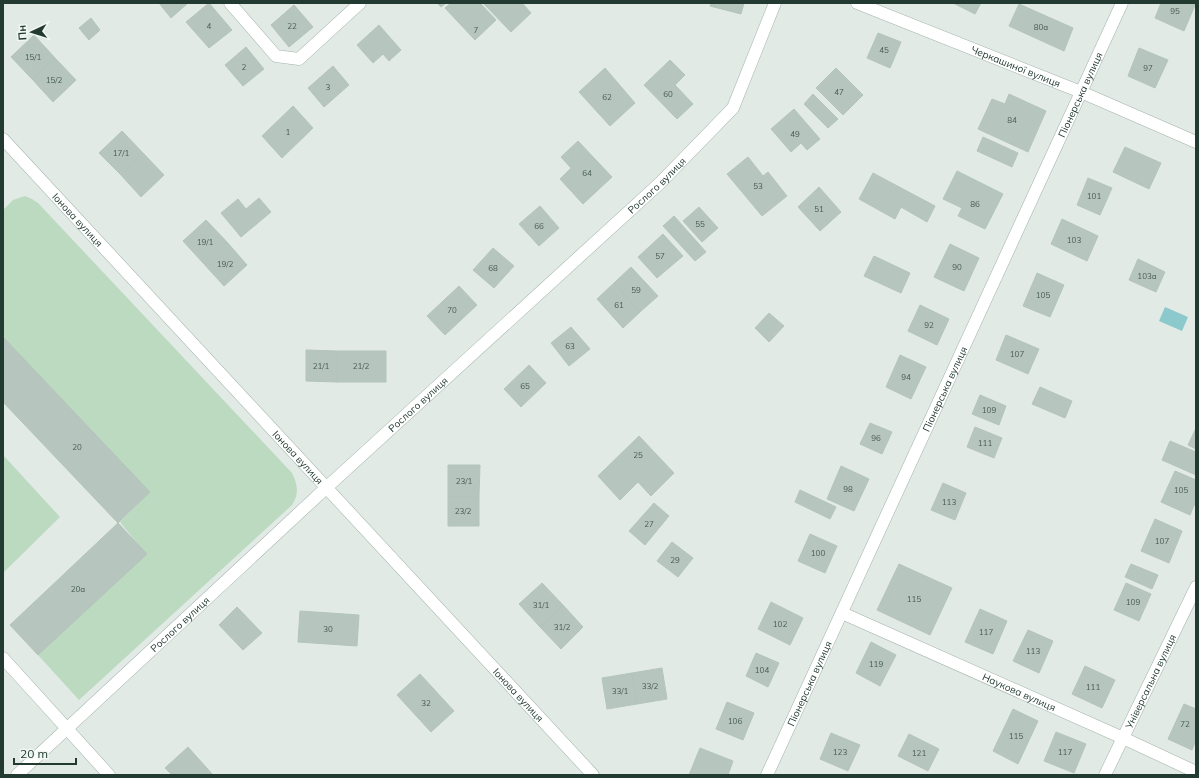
<svg xmlns="http://www.w3.org/2000/svg" width="1199" height="778" font-family="Mulish,sans-serif">
<style>
.green{fill:#bbdac0}
.water{fill:#8cc9cc}
.building{fill:#b6c5be;stroke:#b4c4bb}
.lines{fill:none;stroke-linecap:round;stroke-linejoin:round}
.minor-casing{stroke:#a4b2ab;stroke-width:13}
.minor{stroke:#fff;stroke-width:12}
.labels{text-anchor:middle;stroke-width:3.5;stroke-linejoin:round;paint-order:stroke}
.number-label{font-size:8px;fill:#475d54}
.street-label{font-size:10px;fill:#223a31;stroke:#f1f7f3}
</style>
<rect width="100%" height="100%" fill="#e1eae5"/>
<path class="green" d="M 25,196 L 32,199 L 38,203 L 292,473 C 298,485 299,494 292,505 L 79,700 L 38,655 L 146,554 L 120,522 L 150,492 L 3,337 L 3,210 L 13,200 Z
M 3,455 L 60,517 L 3,573 Z"/>
<path class="water" d="M 1165,307 L 1188,317 L 1182,331 L 1159,321 Z"/>
<path class="building" d="M 159,3 L 188,3 L 171,18 Z
M 209,3 L 232,30 L 209,48 L 186,22 Z
M 437,3 L 446,3 L 441,7 Z
M 451,3 L 480,3 L 496,20 L 475,40 L 445,8 Z
M 483,3 L 522,3 L 531,13 L 511,32 Z
M 711,3 L 744,3 L 741,14 L 710,6 Z
M 953,3 L 981,3 L 975,14 Z
M 1161,3 L 1192,3 L 1195,5 L 1184,31 L 1155,18 Z
M 1019,4 L 1073,28 L 1064,51 L 1009,26 Z
M 294,5 L 313,27 L 289,47 L 271,25 Z
M 91,18 L 100,30 L 89,40 L 79,28 Z
M 379,25 L 401,50 L 389,61 L 383,54 L 373,63 L 357,45 Z
M 878,33 L 901,42 L 890,68 L 867,58 Z
M 34,35 L 55,58 L 32,79 L 11,57 Z
M 246,47 L 264,69 L 243,86 L 225,65 Z
M 1139,48 L 1168,60 L 1155,88 L 1128,76 Z
M 55,58 L 76,80 L 53,102 L 32,79 Z
M 670,60 L 685,75 L 675,85 L 693,104 L 677,119 L 644,85 Z
M 333,66 L 349,85 L 324,107 L 308,88 Z
M 605,68 L 635,103 L 610,126 L 579,92 Z
M 836,68 L 863,95 L 843,115 L 816,88 Z
M 813,94 L 838,119 L 828,128 L 804,104 Z
M 1009,94 L 1046,111 L 1028,152 L 978,129 L 992,99 L 1005,104 Z
M 293,106 L 313,128 L 282,158 L 262,136 Z
M 794,109 L 820,139 L 807,150 L 801,143 L 791,152 L 771,129 Z
M 122,131 L 143,153 L 121,175 L 99,153 Z
M 983,137 L 1018,153 L 1012,167 L 977,151 Z
M 578,141 L 612,177 L 583,204 L 560,179 L 571,168 L 561,157 Z
M 1125,147 L 1161,163 L 1149,189 L 1113,172 Z
M 143,153 L 164,175 L 141,197 L 121,175 Z
M 748,157 L 763,176 L 768,172 L 787,196 L 762,216 L 727,174 Z
M 957,171 L 1003,194 L 985,229 L 958,216 L 962,208 L 943,199 Z
M 873,173 L 935,206 L 927,222 L 901,207 L 895,219 L 859,199 Z
M 1088,178 L 1112,188 L 1100,215 L 1077,205 Z
M 819,187 L 841,212 L 820,231 L 798,207 Z
M 259,198 L 271,212 L 241,237 L 221,213 L 238,199 L 246,209 Z
M 540,206 L 559,228 L 539,246 L 519,224 Z
M 699,207 L 718,228 L 702,242 L 683,221 Z
M 674,216 L 706,252 L 695,261 L 663,226 Z
M 1062,219 L 1098,236 L 1087,261 L 1051,244 Z
M 206,220 L 227,242 L 204,264 L 183,241 Z
M 663,234 L 683,256 L 657,278 L 638,257 Z
M 227,242 L 247,265 L 224,286 L 204,264 Z
M 950,244 L 979,258 L 964,291 L 934,277 Z
M 493,248 L 514,266 L 494,288 L 473,270 Z
M 874,256 L 910,273 L 901,293 L 864,276 Z
M 1138,259 L 1165,272 L 1156,292 L 1129,280 Z
M 631,267 L 658,296 L 640,312 L 614,283 Z
M 1037,273 L 1064,285 L 1050,317 L 1023,306 Z
M 614,283 L 640,312 L 623,328 L 597,299 Z
M 459,286 L 477,305 L 445,335 L 427,316 Z
M 920,305 L 949,319 L 937,345 L 908,331 Z
M 769,313 L 784,326 L 769,342 L 755,328 Z
M 571,327 L 590,349 L 569,366 L 551,343 Z
M 1006,335 L 1039,349 L 1028,374 L 996,360 Z
M 3,337 L 150,492 L 118,523 L 3,402 Z
M 306,350 L 337,351 L 337,382 L 306,381 Z
M 337,351 L 386,351 L 386,382 L 337,382 Z
M 900,355 L 926,367 L 911,399 L 886,387 Z
M 529,365 L 546,383 L 521,407 L 504,389 Z
M 1040,387 L 1072,401 L 1065,418 L 1032,404 Z
M 980,395 L 1006,406 L 999,425 L 972,414 Z
M 870,423 L 892,432 L 882,454 L 860,444 Z
M 975,427 L 1002,438 L 994,458 L 967,447 Z
M 1196,428 L 1196,449 L 1188,445 Z
M 639,436 L 674,473 L 651,496 L 638,482 L 620,500 L 598,476 Z
M 1170,441 L 1196,452 L 1196,475 L 1162,460 Z
M 448,465 L 480,465 L 479,496 L 448,496 Z
M 841,466 L 869,479 L 854,511 L 827,499 Z
M 1175,471 L 1196,480 L 1196,501 L 1190,515 L 1161,502 Z
M 943,483 L 966,493 L 955,520 L 931,510 Z
M 800,490 L 836,507 L 830,519 L 795,502 Z
M 448,496 L 479,496 L 479,526 L 448,526 Z
M 654,503 L 669,516 L 645,545 L 629,531 Z
M 1155,519 L 1182,531 L 1169,563 L 1141,551 Z
M 118,523 L 147,554 L 38,655 L 10,625 Z
M 810,534 L 837,546 L 825,573 L 798,561 Z
M 672,542 L 693,558 L 678,577 L 657,561 Z
M 899,564 L 952,588 L 930,635 L 877,610 Z
M 1131,564 L 1158,575 L 1152,589 L 1125,577 Z
M 542,583 L 563,605 L 540,627 L 519,604 Z
M 1126,583 L 1151,594 L 1139,621 L 1114,610 Z
M 771,602 L 803,618 L 790,645 L 758,629 Z
M 563,605 L 583,627 L 561,649 L 540,627 Z
M 237,607 L 262,633 L 243,650 L 219,625 Z
M 980,609 L 1007,621 L 993,654 L 965,642 Z
M 300,611 L 359,615 L 357,646 L 298,642 Z
M 1028,630 L 1053,641 L 1039,673 L 1013,661 Z
M 871,642 L 896,655 L 880,686 L 856,673 Z
M 756,653 L 779,663 L 768,687 L 746,676 Z
M 1085,666 L 1115,680 L 1102,708 L 1072,694 Z
M 662,668 L 667,699 L 637,704 L 632,673 Z
M 632,673 L 637,704 L 607,709 L 602,678 Z
M 420,674 L 454,711 L 431,732 L 397,695 Z
M 727,702 L 754,713 L 743,740 L 716,729 Z
M 1184,704 L 1196,709 L 1196,740 L 1192,750 L 1168,739 Z
M 1013,709 L 1038,721 L 1018,764 L 993,751 Z
M 1056,732 L 1086,744 L 1074,773 L 1044,761 Z
M 831,733 L 860,745 L 848,771 L 820,759 Z
M 909,734 L 939,749 L 928,771 L 898,756 Z
M 188,747 L 213,775 L 172,775 L 165,768 Z
M 700,748 L 733,761 L 728,775 L 689,775 Z"/>
<g class="lines">
<g class="minor-casing">
<g id="minor">
<path d="M 230,3 L 276,56 L 299,59 L 360,3"/>
<path id="s1" d="M 857,3 L 1081,92 L 1196,142"/>
<path id="s2" d="M 3,139 L 593,775"/>
<path id="s3" d="M 842,613 L 1123,738 L 1196,772"/>
<path d="M 3,658 L 109,775"/>
<path id="s4" d="M 17,775 L 327,487 L 660,183 L 733,108 L 775,3"/>
<path id="s5" d="M 767,775 L 1122,3"/>
<path id="s6" d="M 1105,775 L 1196,587"/>
</g>
</g>
<use href="#minor" class="minor"/>
</g>
<g class="labels">
<g class="number-label">
<text x="1175" y="14">95</text>
<text x="209" y="29">4</text>
<text x="292" y="29">22</text>
<text x="1041" y="30">80а</text>
<text x="476" y="33">7</text>
<text x="884" y="53">45</text>
<text x="33" y="60">15/1</text>
<text x="244" y="70">2</text>
<text x="1148" y="71">97</text>
<text x="54" y="83">15/2</text>
<text x="328" y="90">3</text>
<text x="839" y="95">47</text>
<text x="668" y="97">60</text>
<text x="607" y="100">62</text>
<text x="1012" y="123">84</text>
<text x="288" y="135">1</text>
<text x="795" y="137">49</text>
<text x="121" y="156">17/1</text>
<text x="587" y="176">64</text>
<text x="758" y="189">53</text>
<text x="1094" y="199">101</text>
<text x="975" y="207">86</text>
<text x="819" y="212">51</text>
<text x="700" y="227">55</text>
<text x="539" y="229">66</text>
<text x="1074" y="243">103</text>
<text x="205" y="245">19/1</text>
<text x="660" y="259">57</text>
<text x="225" y="267">19/2</text>
<text x="957" y="270">90</text>
<text x="493" y="271">68</text>
<text x="1147" y="279">103а</text>
<text x="636" y="293">59</text>
<text x="1043" y="298">105</text>
<text x="619" y="308">61</text>
<text x="452" y="313">70</text>
<text x="929" y="328">92</text>
<text x="570" y="349">63</text>
<text x="1017" y="357">107</text>
<text x="321" y="369">21/1</text>
<text x="361" y="369">21/2</text>
<text x="906" y="380">94</text>
<text x="525" y="389">65</text>
<text x="989" y="413">109</text>
<text x="876" y="441">96</text>
<text x="985" y="446">111</text>
<text x="77" y="450">20</text>
<text x="638" y="458">25</text>
<text x="464" y="484">23/1</text>
<text x="848" y="492">98</text>
<text x="1181" y="493">105</text>
<text x="949" y="505">113</text>
<text x="463" y="514">23/2</text>
<text x="649" y="527">27</text>
<text x="1162" y="544">107</text>
<text x="818" y="556">100</text>
<text x="675" y="563">29</text>
<text x="78" y="592">20а</text>
<text x="914" y="602">115</text>
<text x="1133" y="605">109</text>
<text x="541" y="608">31/1</text>
<text x="780" y="627">102</text>
<text x="562" y="630">31/2</text>
<text x="328" y="632">30</text>
<text x="986" y="635">117</text>
<text x="1033" y="654">113</text>
<text x="876" y="667">119</text>
<text x="762" y="673">104</text>
<text x="650" y="689">33/2</text>
<text x="1093" y="690">111</text>
<text x="620" y="694">33/1</text>
<text x="426" y="706">32</text>
<text x="735" y="724">106</text>
<text x="1185" y="727">72</text>
<text x="1016" y="739">115</text>
<text x="840" y="755">123</text>
<text x="1065" y="755">117</text>
<text x="919" y="756">121</text>
</g>
<g class="street-label">
<text dy="4" stroke="none"><textPath href="#s1" startOffset="171">Черкашиної вулиця</textPath></text>
<text dy="4" stroke="none"><textPath href="#s5" startOffset="749">Піонерська вулиця</textPath></text>
<text dy="4" stroke="none"><textPath href="#s4" startOffset="870">Рослого вулиця</textPath></text>
<text dy="4" stroke="none"><textPath href="#s2" startOffset="110">Іонова вулиця</textPath></text>
<text dy="4" stroke="none"><textPath href="#s5" startOffset="425">Піонерська вулиця</textPath></text>
<text dy="4" stroke="none"><textPath href="#s4" startOffset="546">Рослого вулиця</textPath></text>
<text dy="4" stroke="none"><textPath href="#s2" startOffset="434">Іонова вулиця</textPath></text>
<text dy="4" stroke="none"><textPath href="#s4" startOffset="222">Рослого вулиця</textPath></text>
<text dy="4" stroke="none"><textPath href="#s6" startOffset="104">Універсальна вулиця</textPath></text>
<text dy="4" stroke="none"><textPath href="#s5" startOffset="101">Піонерська вулиця</textPath></text>
<text dy="4" stroke="none"><textPath href="#s3" startOffset="194">Наукова вулиця</textPath></text>
<text dy="4" stroke="none"><textPath href="#s2" startOffset="758">Іонова вулиця</textPath></text>
</g>
</g>
<rect width="1199" height="778" fill="none" stroke="#223a31" stroke-width="8"/>
<g transform="translate(32 32) rotate(266)" stroke="#f1f7f3" stroke-width="3" paint-order="stroke">
<path d="M0-3L7 15L0 10L-7 15Z" fill="#223a31"/>
<text y="-6" font-size="11" font-weight="bold" text-anchor="middle" fill="#223a31">Пн</text>
</g>
<path d="M14 758v6h62v-6" fill="none" stroke="#223a31" stroke-width="2"/>
<text x="20" y="758" font-size="12" fill="#223a31" stroke="#f1f7f3" stroke-width="3" paint-order="stroke">20 m</text>
</svg>
